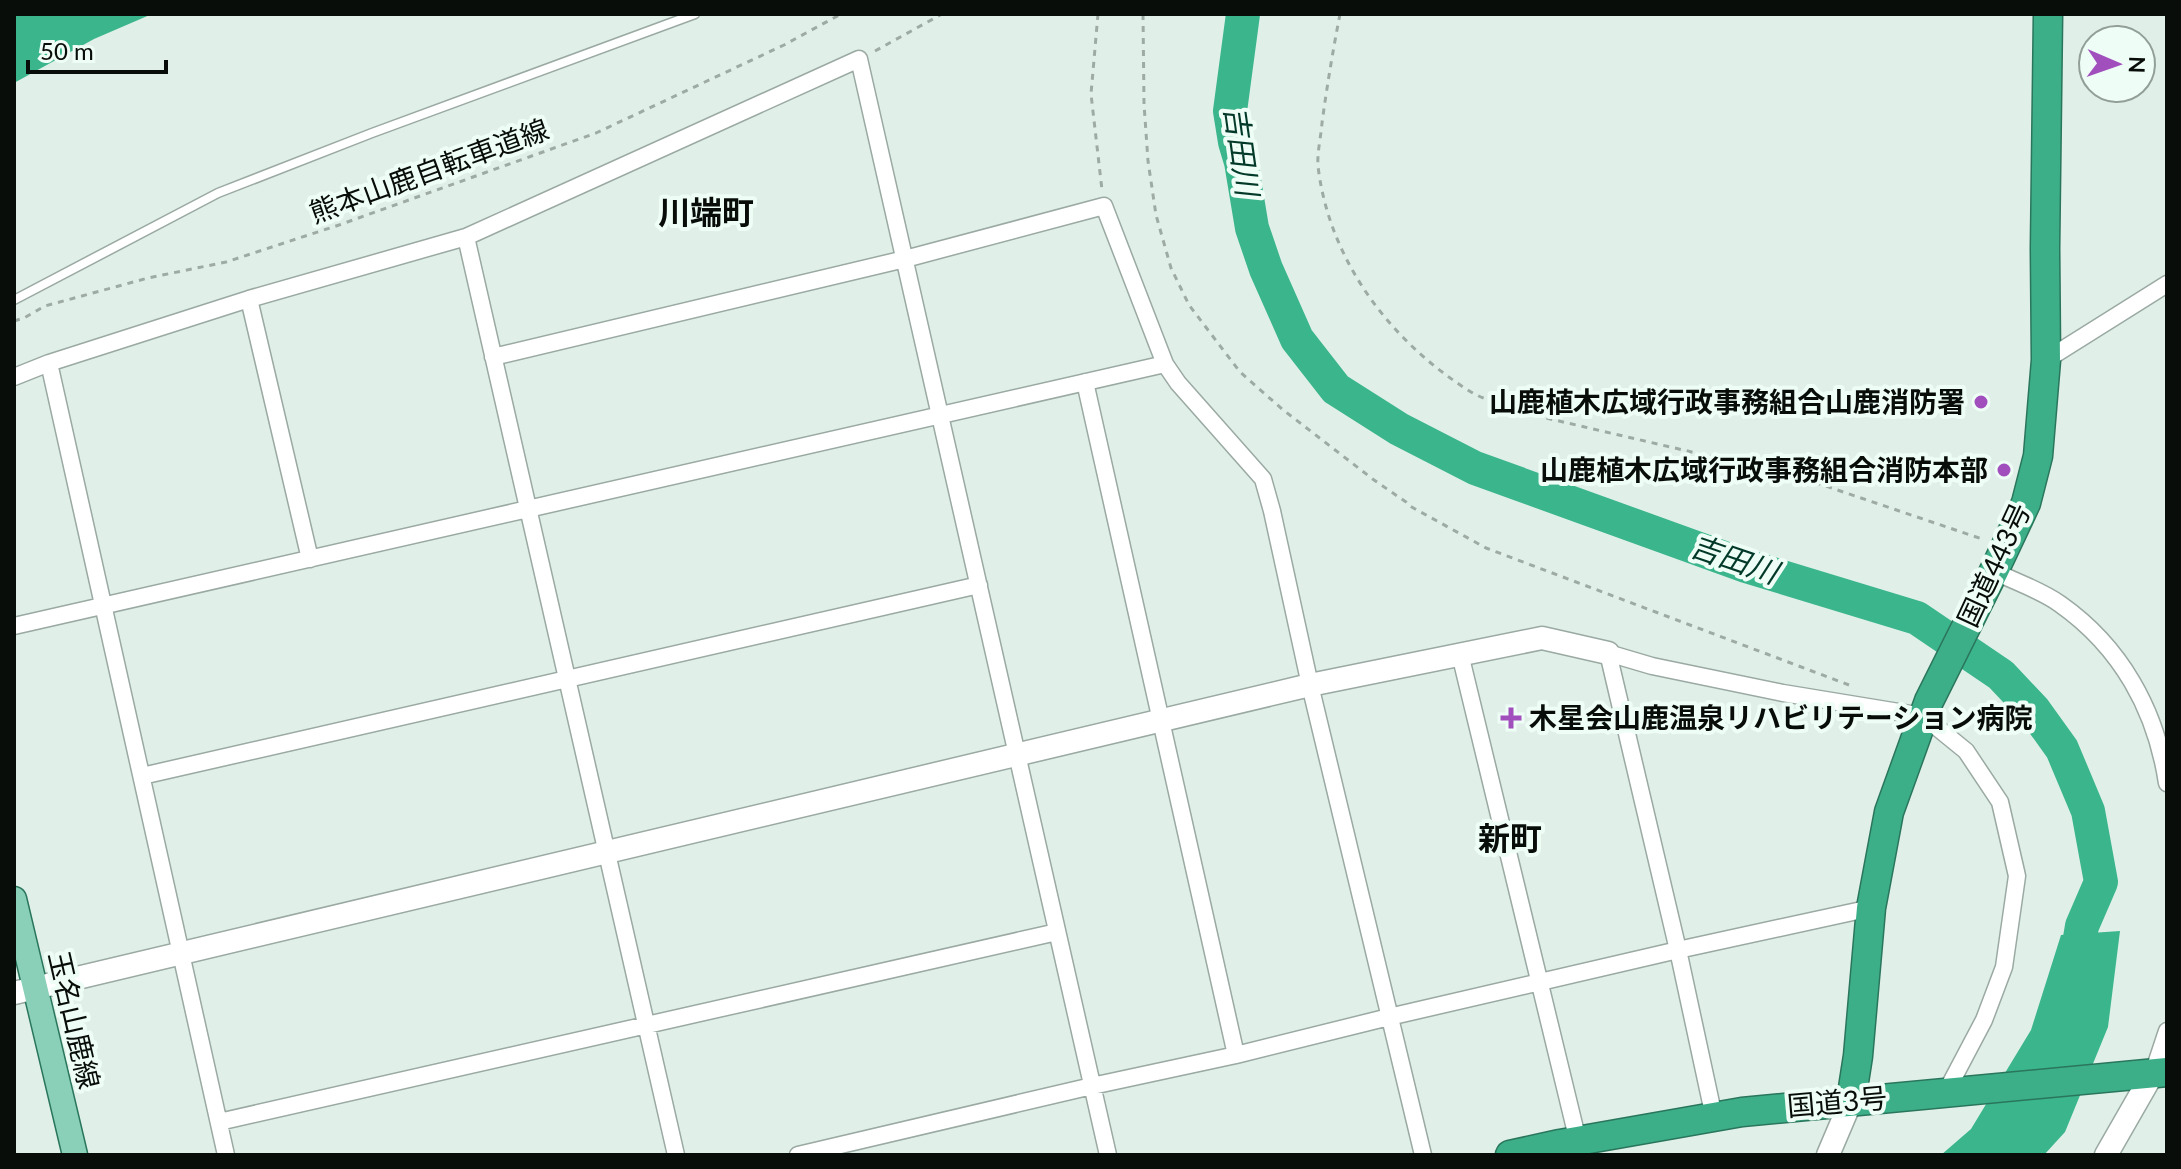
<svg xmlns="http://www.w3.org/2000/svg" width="2181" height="1169" font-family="Lato,'Noto Sans JP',sans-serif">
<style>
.water{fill:#3bb58c}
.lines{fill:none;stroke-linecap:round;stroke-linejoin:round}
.river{stroke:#3bb58c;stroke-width:34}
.lane-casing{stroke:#9aa9a2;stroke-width:11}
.street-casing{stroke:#9aa9a2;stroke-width:19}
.secondary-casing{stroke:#9aa9a2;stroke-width:25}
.primary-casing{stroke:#2a765c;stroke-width:27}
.highway-casing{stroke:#2a765c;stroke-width:31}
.path{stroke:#9eaba5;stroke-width:3;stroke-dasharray:6 6;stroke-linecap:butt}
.lane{stroke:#fff;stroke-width:8}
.street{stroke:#fff;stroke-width:16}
.secondary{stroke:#fff;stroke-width:22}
.primary{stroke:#8acfb8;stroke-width:24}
.highway{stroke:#3caf88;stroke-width:28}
.poi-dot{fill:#a24fbe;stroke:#eefef6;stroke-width:3}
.labels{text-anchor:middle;stroke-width:8;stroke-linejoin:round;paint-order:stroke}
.street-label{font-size:28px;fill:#080d0a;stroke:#eefef6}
.poi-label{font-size:28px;font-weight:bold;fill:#080d0a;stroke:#eefef6;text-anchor:end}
.water-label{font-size:30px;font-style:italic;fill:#033929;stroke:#eefef6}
.quarter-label{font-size:32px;font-weight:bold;fill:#080d0a;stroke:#eefef6}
</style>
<rect width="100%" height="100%" fill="#e0f0e9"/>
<path class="water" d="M 14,14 L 152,14 L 94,39 L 14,83 Z
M 2120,931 L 2108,1027 L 2065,1132 L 2044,1155 L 1941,1155 L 1971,1129 L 2031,1030 L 2061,935 Z"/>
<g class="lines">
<path class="river" d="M 1243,14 L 1230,111 L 1235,142 L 1241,162 L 1252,228 L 1266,269 L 1297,339 L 1336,389 L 1399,429 L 1475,468 L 1746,566 L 1917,618 L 2001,675 L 2034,710 L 2062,749 L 2088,811 L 2101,882 L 2082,926 L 2073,980"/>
<g class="lane-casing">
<path id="lane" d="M 14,300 L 218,193 L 372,133 L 695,14"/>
</g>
<g class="street-casing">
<path id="street" d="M 466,237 L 676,1155
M 249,299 L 310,559
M 493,357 L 905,259 L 1104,206 L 1165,364 L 1178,383 L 1263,479 L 1272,511 L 1310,685 L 1423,1155
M 2046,360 L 2167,284
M 49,363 L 226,1155
M 14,377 L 49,363 L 249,299 L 466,237 L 859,59 L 1108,1155
M 1085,382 L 1236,1055
M 1994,571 C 2015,582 2041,590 2060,604 C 2121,647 2156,710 2167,783
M 14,626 L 1165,364
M 1460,654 L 1578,1141
M 142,776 L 979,585
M 2153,1073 L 2167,1031
M 1714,1117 L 1678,950 L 1608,653 L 1652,666 L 1783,693 L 1923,716 L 1966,751 L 2000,802 L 2017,876 L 2004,967 L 1984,1020 L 1946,1092
M 219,1122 L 1057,932
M 798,1155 L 1092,1086 L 1236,1055 L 1389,1017 L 1678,950 L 1871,908"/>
</g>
<g class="secondary-casing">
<path id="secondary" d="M 14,993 L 1310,685 L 1542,638 L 1608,653
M 1828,1155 L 1851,1101
M 2106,1155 L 2153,1073"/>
</g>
<g class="primary-casing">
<path id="primary" d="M 14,899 L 75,1155"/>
</g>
<g class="highway-casing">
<path id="highway" d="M 1851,1101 L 1858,1056 L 1871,908 L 1889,812 L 1929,701 L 1994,571 L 2026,503 L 2038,456 L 2046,360 L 2045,248 L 2048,14
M 1510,1155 L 1560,1144 L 1742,1112 L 2167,1072"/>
</g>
<path class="path" d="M 1098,14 L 1091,94 L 1102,190
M 1143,14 L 1144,104 L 1148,161 L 1156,215 L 1171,268 L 1189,305 L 1240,372 L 1282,409 L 1374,480 L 1406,502 L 1408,505 L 1486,548 L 1849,685
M 1340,14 C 1333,50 1327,86 1322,123 C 1321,137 1317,152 1318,166 C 1329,261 1391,342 1471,392 C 1485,400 1502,405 1516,411 L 1799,477 L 1985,540
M 875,51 L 942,14
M 14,321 L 24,318 L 45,306 L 148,278 L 226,262 L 339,225 L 596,133 L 784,45 L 841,14"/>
<use href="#lane" class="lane"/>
<use href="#street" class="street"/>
<use href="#secondary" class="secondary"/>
<use href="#primary" class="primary"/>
<use href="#highway" class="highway"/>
</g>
<g class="poi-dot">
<circle cx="1981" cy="402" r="8"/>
<circle cx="2004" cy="470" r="8"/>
<path d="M1507 706h8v8h8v8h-8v8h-8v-8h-8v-8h8z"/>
</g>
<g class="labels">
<g class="street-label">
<text transform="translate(429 171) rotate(-20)" y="10">熊本山鹿自転車道線</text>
<text transform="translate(1994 565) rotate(-65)" y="10">国道443号</text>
<text transform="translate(74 1020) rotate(77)" y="10">玉名山鹿線</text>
<text transform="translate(1837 1102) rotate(-5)" y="10">国道3号</text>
</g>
<g class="poi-label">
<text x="1965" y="412">山鹿植木広域行政事務組合山鹿消防署</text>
<text x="1988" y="480">山鹿植木広域行政事務組合消防本部</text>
<text x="1529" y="728" text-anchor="start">木星会山鹿温泉リハビリテーション病院</text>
</g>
<g class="water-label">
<text transform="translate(1241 151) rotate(82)" y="10">吉田川</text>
<text transform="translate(1734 560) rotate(19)" y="10">吉田川</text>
</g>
<g class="quarter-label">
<text x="706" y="224">川端町</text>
<text x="1510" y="850">新町</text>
</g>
</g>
<rect width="2181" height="1169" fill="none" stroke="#080d0a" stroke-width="32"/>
<g transform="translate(2117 64) rotate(92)"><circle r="38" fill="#eefef6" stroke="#929e98" stroke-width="2"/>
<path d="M0-6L14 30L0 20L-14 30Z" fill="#a24fbe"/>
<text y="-12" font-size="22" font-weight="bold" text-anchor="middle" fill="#080d0a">N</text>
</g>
<path d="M28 60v12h138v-12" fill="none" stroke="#080d0a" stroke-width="4"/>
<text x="40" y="60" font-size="24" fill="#080d0a" stroke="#eefef6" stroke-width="6" paint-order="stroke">50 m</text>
</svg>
